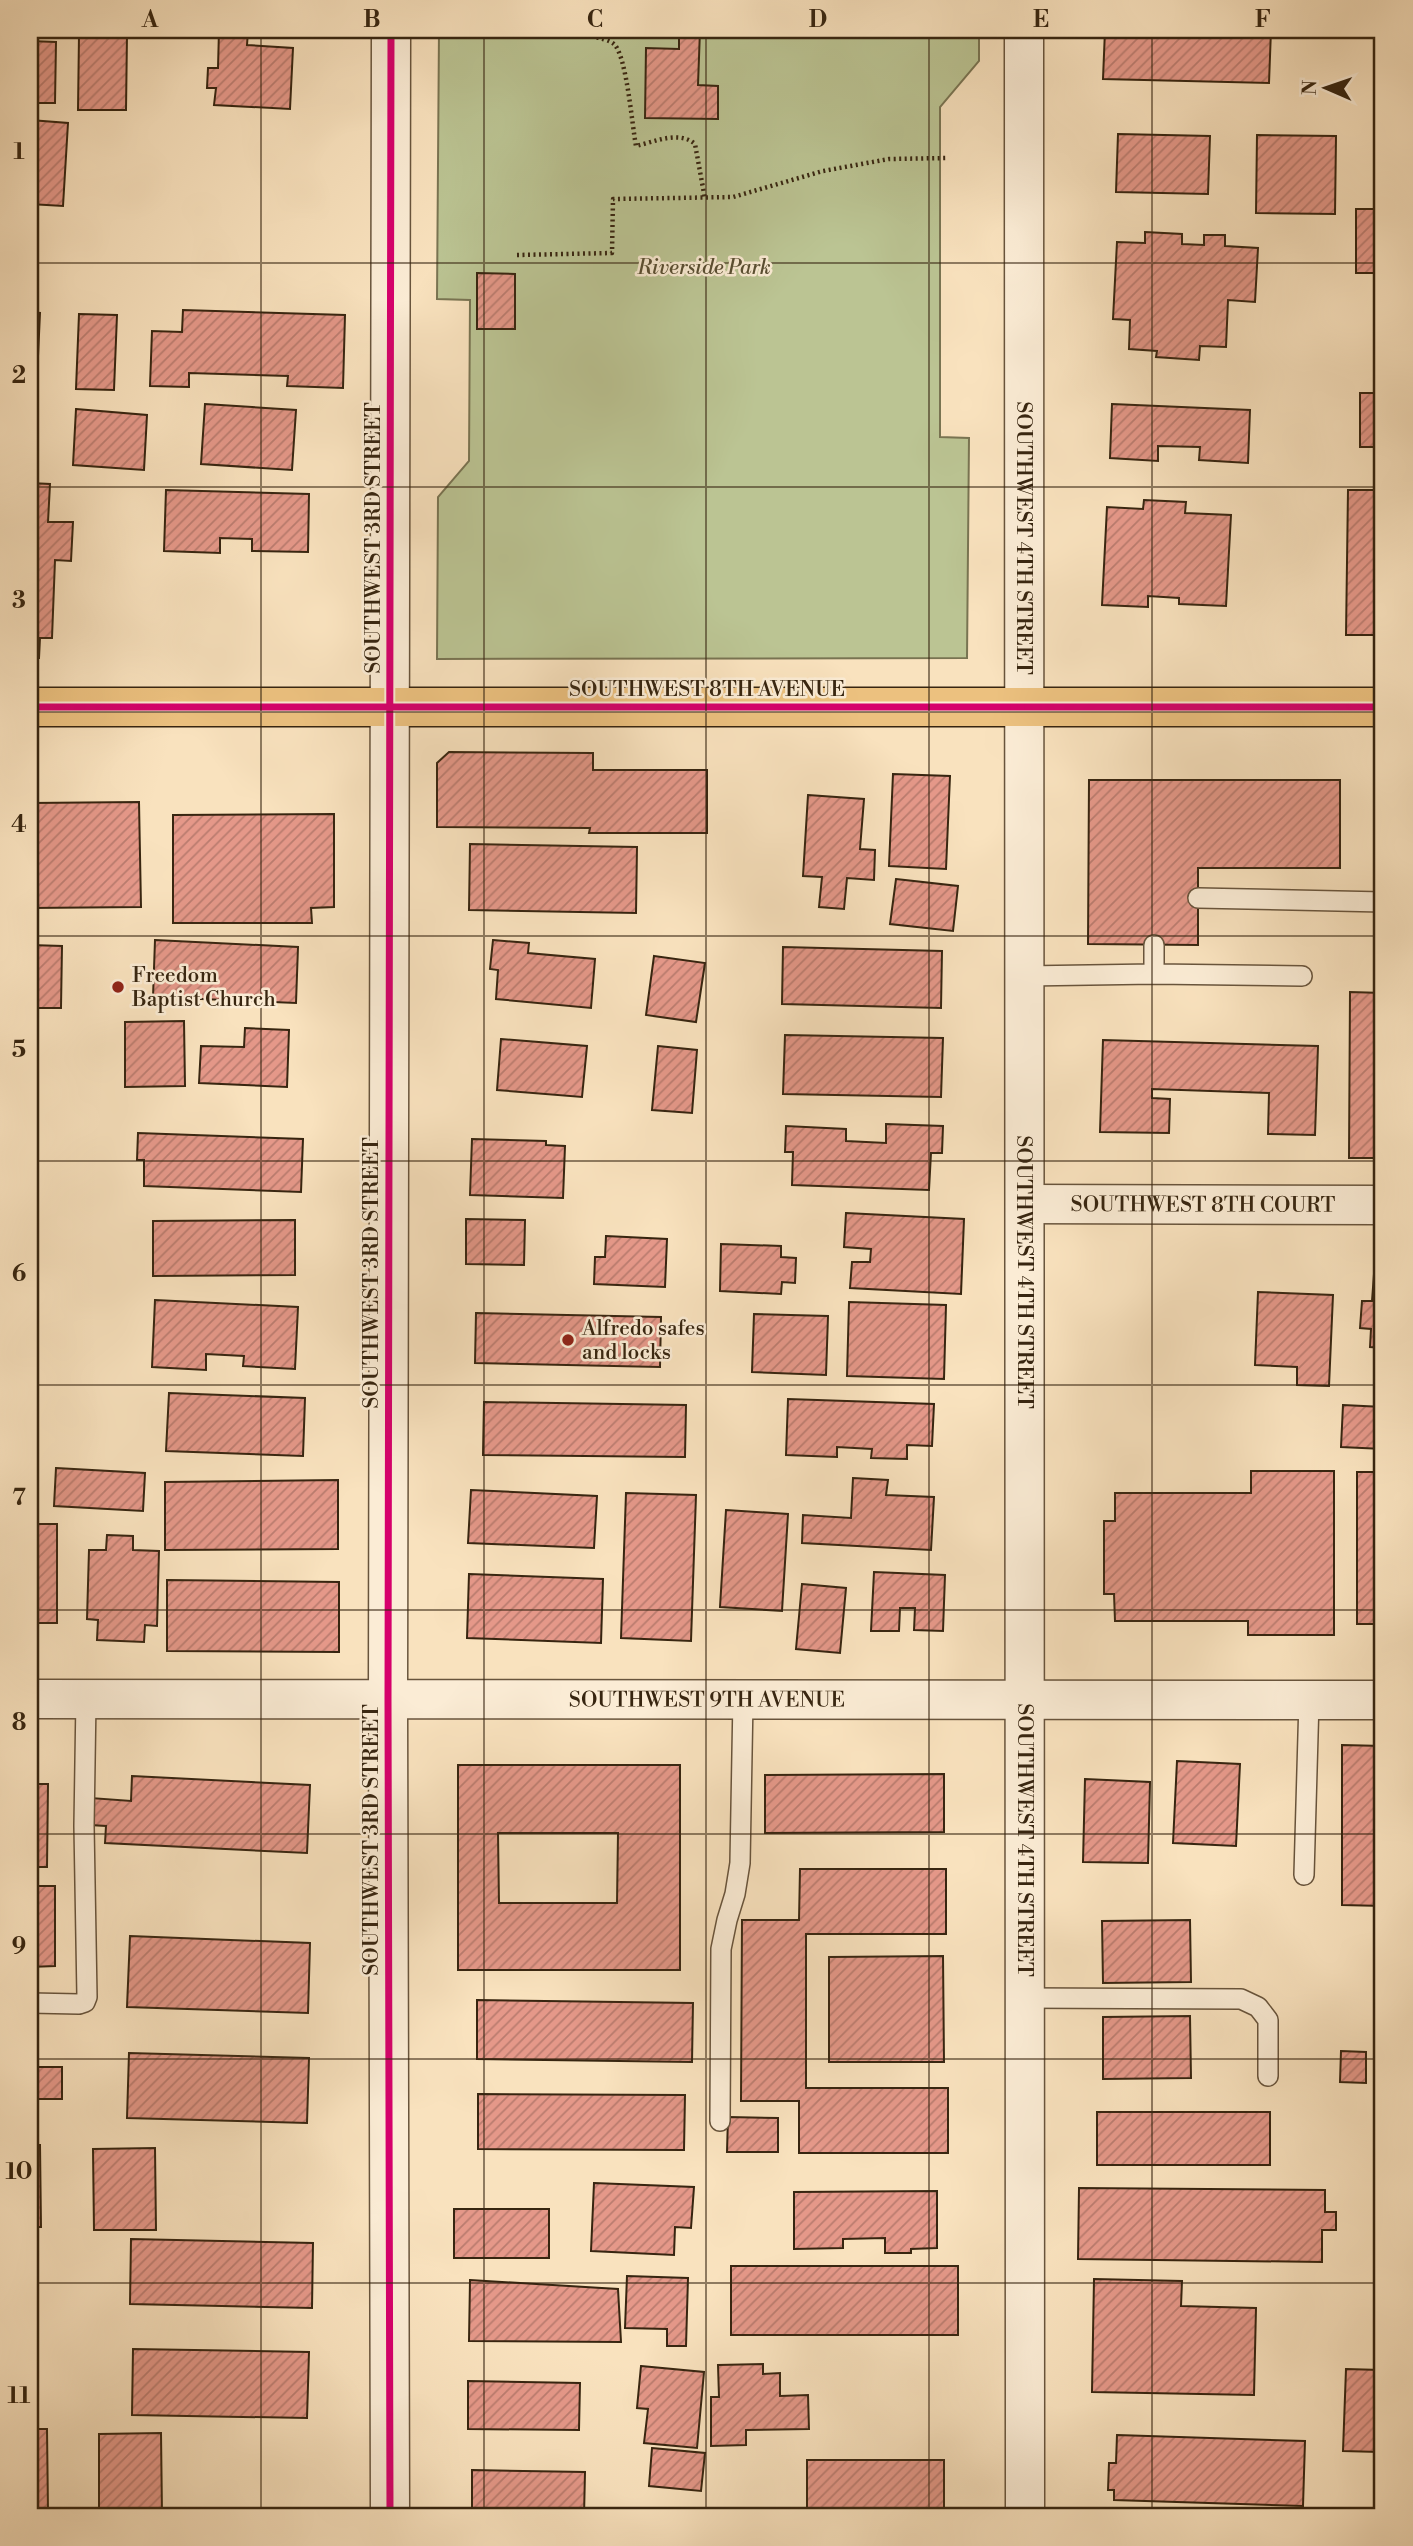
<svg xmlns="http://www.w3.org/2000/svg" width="1413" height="2546" font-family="'Libre Bodoni',serif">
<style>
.green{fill:#bbc493;stroke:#797452;stroke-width:2}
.building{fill:url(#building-hatch);stroke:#372510;stroke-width:2;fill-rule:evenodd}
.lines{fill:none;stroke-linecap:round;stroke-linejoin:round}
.lane-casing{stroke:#68543c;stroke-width:22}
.street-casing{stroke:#68543c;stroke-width:41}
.primary-casing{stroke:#372510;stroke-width:41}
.path{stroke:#372510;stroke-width:4.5;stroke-dasharray:2 3.5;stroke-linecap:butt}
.lane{stroke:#fbecd5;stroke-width:19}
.street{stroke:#fbecd5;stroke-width:38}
.primary{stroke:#ecc17f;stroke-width:38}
.cycleway-casing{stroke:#fbecd5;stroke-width:11}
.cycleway{stroke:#d6006c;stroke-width:7}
.grid{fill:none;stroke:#372510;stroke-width:2;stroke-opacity:0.55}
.poi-dot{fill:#8f2418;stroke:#fbecd5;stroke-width:2.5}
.labels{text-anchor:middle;stroke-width:5;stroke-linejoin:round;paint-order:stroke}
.park-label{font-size:21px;font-style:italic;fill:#584d31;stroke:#fbecd5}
.street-label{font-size:21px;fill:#372510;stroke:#fbecd5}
.poi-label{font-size:21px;fill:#372510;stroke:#fbecd5;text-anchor:start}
.neatline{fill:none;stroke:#372510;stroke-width:2.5}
.grid-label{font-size:23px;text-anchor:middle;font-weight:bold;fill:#372510}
</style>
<defs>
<pattern id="building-hatch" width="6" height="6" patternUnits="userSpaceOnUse" patternTransform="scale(1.75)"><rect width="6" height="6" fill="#e59889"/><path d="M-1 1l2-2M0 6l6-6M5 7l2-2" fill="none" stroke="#ba7c6f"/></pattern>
</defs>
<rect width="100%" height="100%" fill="#f9e2be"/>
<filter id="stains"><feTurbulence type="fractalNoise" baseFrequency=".00286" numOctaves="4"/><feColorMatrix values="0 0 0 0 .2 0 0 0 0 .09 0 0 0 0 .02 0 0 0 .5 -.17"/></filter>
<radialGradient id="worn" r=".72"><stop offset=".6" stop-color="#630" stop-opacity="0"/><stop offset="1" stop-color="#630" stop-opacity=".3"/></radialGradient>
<path class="green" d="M 439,30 L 979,30 L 979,61 L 940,107 L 940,437 L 969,438 L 967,658 L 437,659 L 438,497 L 469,461 L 470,300 L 437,299 Z"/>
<path class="building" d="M 219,30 L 248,31 L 247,45 L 293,48 L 290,109 L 214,105 L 216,88 L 207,88 L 208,68 L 218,68 Z
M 679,30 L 700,30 L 698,85 L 718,86 L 718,119 L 645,118 L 646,48 L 679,49 Z
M 1105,30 L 1271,30 L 1269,83 L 1103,79 Z
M 79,35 L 127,35 L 126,110 L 78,110 Z
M 30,41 L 56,42 L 55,103 L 30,103 Z
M 30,120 L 68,123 L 63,206 L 30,204 Z
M 1375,122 L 1383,122 L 1383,190 L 1375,190 Z
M 1118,134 L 1210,136 L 1208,194 L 1116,192 Z
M 1257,135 L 1336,136 L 1335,214 L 1256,213 Z
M 1356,209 L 1383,209 L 1383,273 L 1356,273 Z
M 1145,232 L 1182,234 L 1182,244 L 1204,245 L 1204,235 L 1225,235 L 1225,246 L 1258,248 L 1255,302 L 1228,300 L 1226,347 L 1200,346 L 1199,360 L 1156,357 L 1157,351 L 1129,349 L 1130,320 L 1113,319 L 1117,242 L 1145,243 Z
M 477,273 L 515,274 L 515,329 L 477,329 Z
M 1375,301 L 1383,301 L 1383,368 L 1375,368 Z
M 183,310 L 345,315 L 343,388 L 287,386 L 288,376 L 189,373 L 189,387 L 150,386 L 152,331 L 182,332 Z
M 30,312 L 40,313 L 33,464 L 30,464 Z
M 79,314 L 117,315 L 114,390 L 76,389 Z
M 1360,393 L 1383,393 L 1383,447 L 1360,447 Z
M 205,404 L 296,410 L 292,470 L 201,464 Z
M 1112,404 L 1250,410 L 1248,463 L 1199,460 L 1200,447 L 1158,446 L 1158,461 L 1110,458 Z
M 76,409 L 147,415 L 144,470 L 73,465 Z
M 30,483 L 50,484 L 48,522 L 73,522 L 71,561 L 55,560 L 52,638 L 40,638 L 39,658 L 30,658 Z
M 166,490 L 309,494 L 308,552 L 252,551 L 252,539 L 220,538 L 220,553 L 164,551 Z
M 1348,490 L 1383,490 L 1383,635 L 1346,635 Z
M 1144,500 L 1186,502 L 1185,513 L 1231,515 L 1226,606 L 1179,604 L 1179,598 L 1148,596 L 1148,607 L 1102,605 L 1107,507 L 1143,509 Z
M 449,752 L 593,753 L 593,770 L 707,770 L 707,833 L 589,833 L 590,828 L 437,827 L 437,763 Z
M 893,774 L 950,776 L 946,869 L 889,866 Z
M 1089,780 L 1340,780 L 1340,868 L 1198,868 L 1198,945 L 1088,944 Z
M 808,795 L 864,799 L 860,849 L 875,850 L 874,880 L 847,878 L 844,909 L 819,907 L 822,877 L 803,876 Z
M 139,802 L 141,907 L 30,908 L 30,803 Z
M 334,814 L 334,907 L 311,908 L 312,923 L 173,923 L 173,815 Z
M 470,844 L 637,847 L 636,913 L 469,910 Z
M 896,879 L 958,886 L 953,931 L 890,924 Z
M 155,940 L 298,947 L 296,1003 L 153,997 Z
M 493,940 L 529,943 L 528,953 L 595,959 L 591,1008 L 496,999 L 498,970 L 490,969 Z
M 30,945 L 62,946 L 61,1008 L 30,1008 Z
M 783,947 L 942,951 L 941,1008 L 782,1004 Z
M 654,956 L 705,963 L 696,1022 L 646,1015 Z
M 1350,992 L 1383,993 L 1383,1158 L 1349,1158 Z
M 184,1021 L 185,1086 L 125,1087 L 125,1022 Z
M 245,1028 L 289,1030 L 287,1087 L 199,1083 L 201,1046 L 244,1047 Z
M 785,1035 L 943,1038 L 941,1097 L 783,1094 Z
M 501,1039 L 587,1046 L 582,1097 L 497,1090 Z
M 1103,1040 L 1318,1046 L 1315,1135 L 1268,1134 L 1269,1093 L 1152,1089 L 1152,1098 L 1170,1099 L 1169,1133 L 1100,1132 Z
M 658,1046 L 697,1050 L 692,1113 L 652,1110 Z
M 886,1124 L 943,1126 L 942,1153 L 931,1153 L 929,1190 L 792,1185 L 793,1152 L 785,1152 L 786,1126 L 846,1129 L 846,1141 L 886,1143 Z
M 30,1131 L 34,1131 L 35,1275 L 30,1275 Z
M 138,1133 L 303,1139 L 301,1192 L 144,1186 L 144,1160 L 137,1160 Z
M 472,1139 L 546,1141 L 546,1145 L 565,1146 L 563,1198 L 470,1195 Z
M 846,1213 L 964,1219 L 961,1294 L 850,1288 L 852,1262 L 870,1262 L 871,1249 L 844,1247 Z
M 466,1219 L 525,1220 L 524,1265 L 466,1264 Z
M 295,1220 L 295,1275 L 153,1276 L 153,1221 Z
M 606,1236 L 667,1239 L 665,1287 L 594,1284 L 595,1257 L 605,1257 Z
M 721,1244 L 781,1246 L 781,1257 L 796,1258 L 795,1283 L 782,1282 L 781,1294 L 720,1291 Z
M 1374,1274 L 1383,1274 L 1383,1348 L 1370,1347 L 1371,1329 L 1360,1328 L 1362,1301 L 1372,1301 Z
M 1258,1292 L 1333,1295 L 1329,1386 L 1297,1385 L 1297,1367 L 1255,1365 Z
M 155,1300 L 298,1307 L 295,1369 L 243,1366 L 244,1356 L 206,1354 L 206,1370 L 152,1367 Z
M 849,1302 L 946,1305 L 944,1379 L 847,1376 Z
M 476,1313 L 661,1317 L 660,1367 L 475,1363 Z
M 754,1314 L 828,1316 L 826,1375 L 752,1372 Z
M 169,1393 L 305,1398 L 303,1456 L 166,1451 Z
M 788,1399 L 934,1404 L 932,1446 L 907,1445 L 907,1459 L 871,1458 L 872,1449 L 837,1447 L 837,1457 L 786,1455 Z
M 484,1402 L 686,1405 L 685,1457 L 483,1455 Z
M 1343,1405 L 1383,1407 L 1383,1449 L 1341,1447 Z
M 56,1468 L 145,1473 L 143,1511 L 54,1506 Z
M 1251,1471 L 1334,1471 L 1334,1635 L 1248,1635 L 1248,1621 L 1115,1621 L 1114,1594 L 1104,1594 L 1104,1521 L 1115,1521 L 1115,1493 L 1251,1493 Z
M 1357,1472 L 1383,1472 L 1383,1624 L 1357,1624 Z
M 853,1478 L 888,1480 L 886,1495 L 934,1497 L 931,1550 L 802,1543 L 803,1515 L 851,1518 Z
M 338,1480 L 338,1549 L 165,1550 L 165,1482 Z
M 471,1490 L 597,1496 L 594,1548 L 468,1543 Z
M 626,1493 L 696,1495 L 691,1641 L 621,1638 Z
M 726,1510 L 788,1514 L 782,1611 L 720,1607 Z
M 30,1524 L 57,1524 L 57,1623 L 30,1623 Z
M 107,1535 L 133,1536 L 133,1550 L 159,1551 L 157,1626 L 145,1625 L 144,1642 L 97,1640 L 98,1620 L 87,1619 L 89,1550 L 106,1550 Z
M 874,1572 L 945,1575 L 943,1631 L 914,1630 L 915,1608 L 900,1608 L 899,1631 L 871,1631 Z
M 469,1574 L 603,1579 L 601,1643 L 467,1638 Z
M 167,1580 L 339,1582 L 339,1652 L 167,1651 Z
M 802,1584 L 846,1588 L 840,1653 L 796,1649 Z
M 1342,1745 L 1383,1746 L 1383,1906 L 1342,1905 Z
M 1177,1761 L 1240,1764 L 1236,1846 L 1173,1843 Z
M 458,1765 L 680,1765 L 680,1970 L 458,1970 ZM 498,1833 L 618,1833 L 617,1903 L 499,1903 Z
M 944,1774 L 944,1832 L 765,1833 L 765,1775 Z
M 132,1776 L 310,1785 L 307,1853 L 105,1843 L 106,1826 L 90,1825 L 91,1798 L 131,1801 Z
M 1085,1779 L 1150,1782 L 1148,1863 L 1083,1862 Z
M 30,1784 L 48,1784 L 47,1867 L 30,1867 Z
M 800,1869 L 946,1869 L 946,1934 L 806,1934 L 806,2088 L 948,2088 L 948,2153 L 799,2153 L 799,2101 L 741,2101 L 742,1920 L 799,1920 Z
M 30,1886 L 55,1886 L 55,1966 L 30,1967 Z
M 1190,1920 L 1191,1982 L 1103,1983 L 1102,1921 Z
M 130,1936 L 310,1943 L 308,2013 L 127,2007 Z
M 943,1956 L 944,2062 L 829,2062 L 829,1957 Z
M 477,2000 L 693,2003 L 692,2062 L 477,2059 Z
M 1376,2013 L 1383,2013 L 1383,2083 L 1375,2083 Z
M 1190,2016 L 1191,2078 L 1103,2079 L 1103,2017 Z
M 1341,2051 L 1366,2052 L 1366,2083 L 1340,2082 Z
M 129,2053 L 309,2058 L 307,2123 L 127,2118 Z
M 30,2067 L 62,2067 L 62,2099 L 30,2099 Z
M 478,2094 L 685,2095 L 684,2150 L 478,2149 Z
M 1097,2112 L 1270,2112 L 1270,2165 L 1097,2165 Z
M 728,2117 L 778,2118 L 778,2152 L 727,2152 Z
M 30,2145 L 40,2145 L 41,2227 L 30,2227 Z
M 155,2148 L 156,2230 L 94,2230 L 93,2149 Z
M 594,2183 L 694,2187 L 691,2228 L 675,2227 L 674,2255 L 591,2251 Z
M 1079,2188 L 1325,2190 L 1325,2212 L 1336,2212 L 1336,2230 L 1322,2230 L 1322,2262 L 1078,2259 Z
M 937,2191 L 937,2248 L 911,2249 L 911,2253 L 885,2253 L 885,2238 L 843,2239 L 843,2248 L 794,2249 L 794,2192 Z
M 454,2209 L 549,2209 L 549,2258 L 454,2258 Z
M 131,2239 L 313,2243 L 312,2308 L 130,2304 Z
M 30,2260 L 38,2260 L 38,2317 L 30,2317 Z
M 731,2266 L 958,2266 L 958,2335 L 731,2335 Z
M 627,2276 L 688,2278 L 686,2346 L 667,2346 L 667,2329 L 625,2328 Z
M 1094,2279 L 1182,2281 L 1181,2306 L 1256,2308 L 1254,2395 L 1092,2392 Z
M 470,2280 L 618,2289 L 621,2342 L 469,2341 Z
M 133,2349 L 309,2352 L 307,2418 L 132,2415 Z
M 763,2364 L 763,2374 L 780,2373 L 780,2396 L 808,2395 L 809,2429 L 746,2430 L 746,2445 L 711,2446 L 711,2397 L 719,2397 L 718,2365 Z
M 641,2366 L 704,2372 L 697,2448 L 644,2443 L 648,2409 L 637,2408 Z
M 1346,2369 L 1381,2370 L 1379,2452 L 1343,2451 Z
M 468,2381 L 580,2383 L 579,2430 L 468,2429 Z
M 30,2429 L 47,2429 L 48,2511 L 30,2512 Z
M 161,2433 L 162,2515 L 99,2516 L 99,2434 Z
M 1117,2435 L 1305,2441 L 1303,2506 L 1114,2500 L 1114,2490 L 1108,2490 L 1109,2463 L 1116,2463 Z
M 652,2448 L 705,2453 L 701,2491 L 649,2486 Z
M 807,2460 L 944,2460 L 944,2516 L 807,2516 Z
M 472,2470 L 585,2472 L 584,2516 L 472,2516 Z"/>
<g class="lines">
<g class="lane-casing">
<path id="lane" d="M 1198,898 L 1383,902
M 1154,945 L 1154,974
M 1025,976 L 1154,974 L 1302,976
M 1304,1875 L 1309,1700
M 1023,1998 L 1241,1999 L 1258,2007 L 1268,2020 L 1268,2076
M 30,2003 L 79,2004 L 85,2002 L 87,1997 L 84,1826 L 86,1699
M 720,2121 L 721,1949 L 727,1920 L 735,1894 L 740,1863 L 743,1699"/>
</g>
<g class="street-casing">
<g id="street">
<path id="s1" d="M 1024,30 L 1025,2516"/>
<path id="s2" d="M 1025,1204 L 1383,1205"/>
<path id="s3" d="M 30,1699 L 1383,1700"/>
<path d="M 390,2516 L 388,1700 L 391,30"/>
</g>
</g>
<g class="primary-casing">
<path id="primary" d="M 30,707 L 1383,707"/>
</g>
<path class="path" d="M 432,31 C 462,31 599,27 615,45 C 627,60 632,125 636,146 C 654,142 679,130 695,144 L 705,199
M 517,255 L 612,253 L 613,199 L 733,197 L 823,171 L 889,159 L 947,158"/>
<use href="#lane" class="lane"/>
<use href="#street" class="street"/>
<use href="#primary" class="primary"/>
<g class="cycleway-casing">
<path id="cycleway" d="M 30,707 L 1383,707
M 390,2516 L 388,1700 L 391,30"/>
</g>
<use href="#cycleway" class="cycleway"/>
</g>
<path class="grid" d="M 261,30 L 261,2516M 484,30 L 484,2516M 706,30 L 706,2516M 929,30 L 929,2516M 1152,30 L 1152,2516M 30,263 L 1383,263M 30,487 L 1383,487M 30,712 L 1383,712M 30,936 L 1383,936M 30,1161 L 1383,1161M 30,1385 L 1383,1385M 30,1610 L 1383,1610M 30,1834 L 1383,1834M 30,2059 L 1383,2059M 30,2283 L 1383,2283"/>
<g class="poi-dot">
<circle cx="118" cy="987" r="7"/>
<circle cx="568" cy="1340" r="7"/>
</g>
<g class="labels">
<g class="park-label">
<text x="704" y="274">Riverside Park</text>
</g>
<g class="street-label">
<text transform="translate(373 538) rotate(-90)" y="7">SOUTHWEST 3RD STREET</text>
<text dy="7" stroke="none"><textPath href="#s1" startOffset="508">SOUTHWEST 4TH STREET</textPath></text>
<text x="707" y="696">SOUTHWEST 8TH AVENUE</text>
<text dy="7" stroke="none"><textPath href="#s2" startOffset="178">SOUTHWEST 8TH COURT</textPath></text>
<text transform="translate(371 1273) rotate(-90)" y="7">SOUTHWEST 3RD STREET</text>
<text dy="7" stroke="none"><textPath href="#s1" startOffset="1242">SOUTHWEST 4TH STREET</textPath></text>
<text dy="7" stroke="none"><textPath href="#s3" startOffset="677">SOUTHWEST 9TH AVENUE</textPath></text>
<text transform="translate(371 1840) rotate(-90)" y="7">SOUTHWEST 3RD STREET</text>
<text dy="7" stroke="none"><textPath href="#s1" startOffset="1810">SOUTHWEST 4TH STREET</textPath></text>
</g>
<g class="poi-label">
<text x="132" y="982">Freedom<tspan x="132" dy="24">Baptist Church</tspan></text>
<text x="582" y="1335">Alfredo safes<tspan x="582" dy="24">and locks</tspan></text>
</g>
</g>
<rect width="1413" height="2546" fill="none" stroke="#f9e2be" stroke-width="77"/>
<g transform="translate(1326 88) rotate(272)" stroke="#fbecd5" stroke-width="5" paint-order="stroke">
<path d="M0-5L12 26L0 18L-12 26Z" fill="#372510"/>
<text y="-10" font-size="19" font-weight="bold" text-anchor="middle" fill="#372510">N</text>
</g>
<rect x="38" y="38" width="1336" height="2470" class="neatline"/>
<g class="grid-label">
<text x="150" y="27">A</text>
<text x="372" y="27">B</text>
<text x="595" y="27">C</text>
<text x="818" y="27">D</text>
<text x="1041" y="27">E</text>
<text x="1263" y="27">F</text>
<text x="19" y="159">1</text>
<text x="19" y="383">2</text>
<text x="19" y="608">3</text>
<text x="19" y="832">4</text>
<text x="19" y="1057">5</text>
<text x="19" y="1281">6</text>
<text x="19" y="1505">7</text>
<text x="19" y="1730">8</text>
<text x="19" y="1954">9</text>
<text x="19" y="2179">10</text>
<text x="19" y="2403">11</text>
</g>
<rect width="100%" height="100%" filter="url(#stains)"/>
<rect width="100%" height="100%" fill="url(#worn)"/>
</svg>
